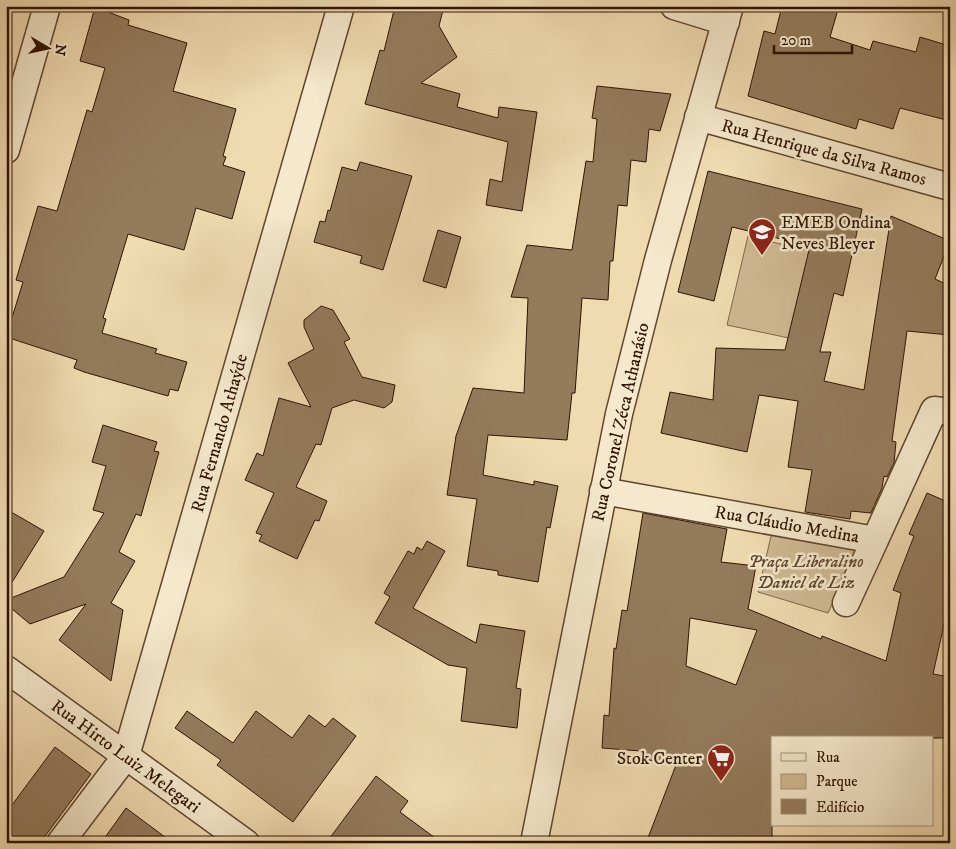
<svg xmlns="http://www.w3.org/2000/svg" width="956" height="849" font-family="'IM FELL DW Pica',serif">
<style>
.green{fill:#cfb992;stroke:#7e664a}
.building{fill:#937b5c;stroke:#2e1402;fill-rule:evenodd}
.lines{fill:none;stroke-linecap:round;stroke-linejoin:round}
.street-casing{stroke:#5e462e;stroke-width:29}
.street{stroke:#f5e8cc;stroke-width:26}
.labels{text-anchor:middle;stroke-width:5;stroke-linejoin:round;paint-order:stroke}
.street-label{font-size:18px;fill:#2e1402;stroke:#f5e8cc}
.poi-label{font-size:18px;fill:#2e1402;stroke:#f5e8cc;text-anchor:start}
.park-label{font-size:18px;font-style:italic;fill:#5e462d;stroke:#f5e8cc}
</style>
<rect width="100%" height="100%" fill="#f0dbb0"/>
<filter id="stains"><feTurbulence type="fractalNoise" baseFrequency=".004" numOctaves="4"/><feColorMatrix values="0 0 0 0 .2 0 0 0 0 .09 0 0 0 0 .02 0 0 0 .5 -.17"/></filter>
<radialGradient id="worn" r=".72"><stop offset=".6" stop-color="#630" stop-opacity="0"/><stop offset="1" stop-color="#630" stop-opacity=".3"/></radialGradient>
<path class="green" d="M 748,236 L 809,251 L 789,338 L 727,325 Z
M 772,532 L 859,547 L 828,613 L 758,592 Z"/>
<path class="building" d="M 395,6 L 444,6 L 439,26 L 457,57 L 421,83 L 460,94 L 457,107 L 498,118 L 499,107 L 537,112 L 522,211 L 486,205 L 490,179 L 502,182 L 508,142 L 365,104 L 380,50 L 384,51 Z
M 782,6 L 839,6 L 830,37 L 870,50 L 873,41 L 916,52 L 920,37 L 950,46 L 950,121 L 900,108 L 893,129 L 859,119 L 856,129 L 748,96 L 764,31 L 775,34 Z
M 95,7 L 129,20 L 128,25 L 187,43 L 173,91 L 236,109 L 223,156 L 226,157 L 223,165 L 245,172 L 232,219 L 196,208 L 184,250 L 128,234 L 103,318 L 106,319 L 102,333 L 157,349 L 155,353 L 187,362 L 178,391 L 170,389 L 168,396 L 84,372 L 74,368 L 77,360 L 6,337 L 23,282 L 16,280 L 38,206 L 57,211 L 87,110 L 92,112 L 105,68 L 80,61 Z
M 597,86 L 671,94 L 660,131 L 649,129 L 646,162 L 631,160 L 627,206 L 618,205 L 613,261 L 610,261 L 608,300 L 582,298 L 575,393 L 572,393 L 567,440 L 488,435 L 483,475 L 534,485 L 534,481 L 558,486 L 550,528 L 547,527 L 538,582 L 498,575 L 498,571 L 467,566 L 477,499 L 447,495 L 456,436 L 473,388 L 524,393 L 528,298 L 511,297 L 527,245 L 572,250 L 586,161 L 593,162 L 597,119 L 592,118 Z
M 360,162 L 412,176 L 383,270 L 360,263 L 362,256 L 314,242 L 320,221 L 325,222 L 328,210 L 330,211 L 342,167 L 357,171 Z
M 708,171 L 862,209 L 843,296 L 834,293 L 820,352 L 831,352 L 824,381 L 864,390 L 891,216 L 950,241 L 935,279 L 950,286 L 950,335 L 907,331 L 892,441 L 896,442 L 894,463 L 887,477 L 884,476 L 882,488 L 871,513 L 851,511 L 850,519 L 805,512 L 812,470 L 788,467 L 798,401 L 759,395 L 747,452 L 661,433 L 670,392 L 713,400 L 716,348 L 785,350 L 810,246 L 732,227 L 714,301 L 678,292 Z
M 438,230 L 461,237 L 446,288 L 423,281 Z
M 321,306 L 333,310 L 350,339 L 344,342 L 362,377 L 395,385 L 392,402 L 384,408 L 354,400 L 332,408 L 321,445 L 316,444 L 296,487 L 327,501 L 319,521 L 315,520 L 297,559 L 259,541 L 262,535 L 256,533 L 274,493 L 245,480 L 257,453 L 263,456 L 279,398 L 311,407 L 288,363 L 314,349 L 304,327 L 304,320 Z
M 103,425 L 157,442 L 154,451 L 159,452 L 141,516 L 136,514 L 119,552 L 135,561 L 111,603 L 123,610 L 111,681 L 59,640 L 86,604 L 30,624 L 6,604 L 6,600 L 64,577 L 104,513 L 93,510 L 106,466 L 92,462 Z
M 927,493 L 950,503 L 950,612 L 947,611 L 933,674 L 950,677 L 950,738 L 772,738 L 772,843 L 646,843 L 676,765 L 648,760 L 648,755 L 640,756 L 641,751 L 602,748 L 604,715 L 609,716 L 614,648 L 616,649 L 622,610 L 627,611 L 643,513 L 727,529 L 721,562 L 756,566 L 748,609 L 821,639 L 822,636 L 886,661 L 901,593 L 893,590 L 914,536 L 909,534 ZM 690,618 L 757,630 L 736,685 L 686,666 Z
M 6,509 L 44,531 L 6,592 Z
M 427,541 L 445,551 L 413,608 L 476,643 L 480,624 L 525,631 L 516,688 L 521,689 L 517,728 L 461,721 L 467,668 L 448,665 L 375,623 L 390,597 L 384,593 L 408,551 L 414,554 L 417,547 L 422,550 Z
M 187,711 L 233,743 L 256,711 L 292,738 L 309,715 L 325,727 L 333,718 L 356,736 L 293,822 L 217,765 L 221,760 L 175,728 Z
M 55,747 L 91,774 L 40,843 L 6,843 L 6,813 Z
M 376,776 L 408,801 L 400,812 L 442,843 L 326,843 Z
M 126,808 L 173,843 L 101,843 Z"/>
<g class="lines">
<g class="street-casing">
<path id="street" d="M 674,6 L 726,22
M 698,117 L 950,187
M 6,150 L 47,6
M 603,491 L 875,540 L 934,410 L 950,412
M 846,603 L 875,540
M 6,669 L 246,843
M 60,843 L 126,756 L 341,6
M 534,843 L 619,414 L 658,260 L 730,6"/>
</g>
<use href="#street" class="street"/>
</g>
<defs>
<g id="school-pin" transform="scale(1.4375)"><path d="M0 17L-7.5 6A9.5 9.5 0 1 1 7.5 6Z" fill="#8f2418" stroke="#f5e8cc"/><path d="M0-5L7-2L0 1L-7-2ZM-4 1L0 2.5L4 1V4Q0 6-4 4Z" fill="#fff"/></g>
<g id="supermarket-pin" transform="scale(1.4375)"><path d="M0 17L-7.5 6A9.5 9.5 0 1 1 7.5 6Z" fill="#8f2418" stroke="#f5e8cc"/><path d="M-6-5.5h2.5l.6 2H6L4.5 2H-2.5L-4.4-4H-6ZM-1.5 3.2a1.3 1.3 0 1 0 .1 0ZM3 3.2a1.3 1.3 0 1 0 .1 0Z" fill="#fff"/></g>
</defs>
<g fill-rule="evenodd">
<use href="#school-pin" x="762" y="232"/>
<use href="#supermarket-pin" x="721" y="758"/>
</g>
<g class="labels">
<g class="street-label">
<text transform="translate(824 152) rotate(15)" y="6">Rua Henrique da Silva Ramos</text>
<text transform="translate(620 422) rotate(-77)" y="6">Rua Coronel Zéca Athanásio</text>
<text transform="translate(219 433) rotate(-74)" y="6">Rua Fernando Athaýde</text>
<text transform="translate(787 524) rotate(10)" y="6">Rua Cláudio Medina</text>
<text transform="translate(126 756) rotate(36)" y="6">Rua Hirto Luiz Melegari</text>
</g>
<g class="poi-label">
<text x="781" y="228">EMEB Ondina<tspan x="781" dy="21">Neves Bleyer</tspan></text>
<text x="702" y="764" text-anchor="end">Stok Center</text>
</g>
<g class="park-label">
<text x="806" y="567">Praça Liberalino<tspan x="806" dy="21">Daniel de Liz</tspan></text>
</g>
</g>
<rect width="956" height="849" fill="none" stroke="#f0dbb0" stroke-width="25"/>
<rect x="8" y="8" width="941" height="834" fill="none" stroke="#2e1402" stroke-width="2.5"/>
<rect x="12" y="12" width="931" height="824" fill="none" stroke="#2e1402"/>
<rect x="771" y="736" width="162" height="90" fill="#f5e8cc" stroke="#a5937b"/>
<rect x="781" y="753" width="25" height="8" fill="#f5e8cc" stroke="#a5937b"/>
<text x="816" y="762" font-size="15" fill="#2e1402">Rua</text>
<rect x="781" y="774" width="25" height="15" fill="#cfb992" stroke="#a5937b"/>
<text x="816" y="786" font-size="15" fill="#2e1402">Parque</text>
<rect x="781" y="799" width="25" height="15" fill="#937b5c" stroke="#a5937b"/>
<text x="816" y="812" font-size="15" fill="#2e1402">Edifício</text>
<g transform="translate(48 48) rotate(99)" stroke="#f5e8cc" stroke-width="4" paint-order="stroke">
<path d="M0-4L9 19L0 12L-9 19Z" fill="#2e1402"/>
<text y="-8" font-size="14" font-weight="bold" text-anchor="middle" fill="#2e1402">N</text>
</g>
<path d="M774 45v8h78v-8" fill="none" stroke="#2e1402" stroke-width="2.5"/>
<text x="781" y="45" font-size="15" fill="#2e1402" stroke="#f5e8cc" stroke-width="4" paint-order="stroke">20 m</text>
<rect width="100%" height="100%" filter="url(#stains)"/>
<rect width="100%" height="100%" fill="url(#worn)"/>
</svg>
